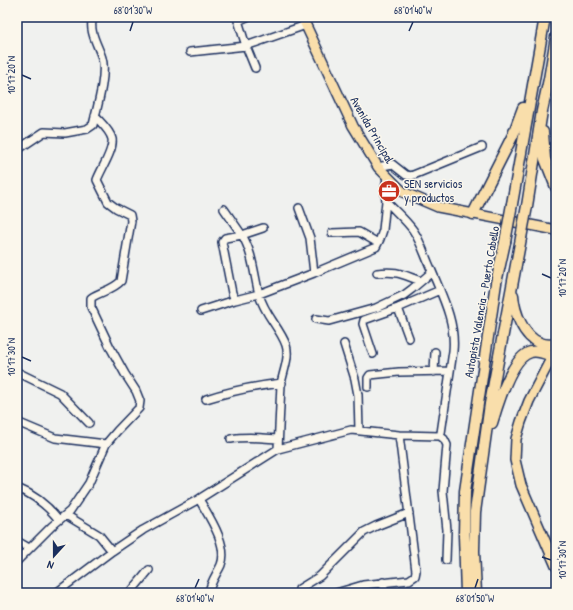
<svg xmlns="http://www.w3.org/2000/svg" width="573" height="610" font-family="'Patrick Hand',sans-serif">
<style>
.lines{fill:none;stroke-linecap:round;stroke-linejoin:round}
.minor-casing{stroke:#1b2f5e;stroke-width:10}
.major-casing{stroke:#1b2f5e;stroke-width:12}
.highway-casing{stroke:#1b2f5e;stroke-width:13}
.minor{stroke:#fbf7ec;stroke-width:7}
.major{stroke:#f9deab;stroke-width:9}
.highway{stroke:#f9deab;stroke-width:10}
.highway-bridge-casing{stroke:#1b2f5e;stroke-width:13;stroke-linecap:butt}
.highway-bridge{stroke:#f9deab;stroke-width:10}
.ticks{fill:none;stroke:#1b2f5e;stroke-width:1.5}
.labels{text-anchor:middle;stroke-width:3;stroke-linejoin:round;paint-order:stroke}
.street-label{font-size:12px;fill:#1b2f5e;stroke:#fbf7ec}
.poi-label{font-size:12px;fill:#1b2f5e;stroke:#fbf7ec;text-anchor:start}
.neatline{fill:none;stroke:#1b2f5e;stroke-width:1.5}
.ticks-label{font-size:10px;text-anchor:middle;fill:#1b2f5e}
</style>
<rect width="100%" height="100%" fill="#f0f1ef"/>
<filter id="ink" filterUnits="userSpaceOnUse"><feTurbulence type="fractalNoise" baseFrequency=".025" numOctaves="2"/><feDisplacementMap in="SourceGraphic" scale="8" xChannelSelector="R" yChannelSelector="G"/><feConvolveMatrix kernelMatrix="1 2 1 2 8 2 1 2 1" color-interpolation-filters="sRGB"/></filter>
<g filter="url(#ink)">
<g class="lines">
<g class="minor-casing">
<path id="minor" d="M 237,17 L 246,46 L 306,25
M 238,21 L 247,17
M 190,52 L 246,46 L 255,68
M 17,150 L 44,132 L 65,133 L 87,129 L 93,125 C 97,108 107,74 102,58 C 98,45 88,31 93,17
M 378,167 L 392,164 L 406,175 L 411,176 L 482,147
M 299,208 L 310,238 L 314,273
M 224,209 L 242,235 L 263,228
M 332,233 L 359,232 L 378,243
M 377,273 C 397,270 403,275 421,281
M 235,300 L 232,293 L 222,242 L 225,238 L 242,235 C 253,253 254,275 259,294 C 264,314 280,328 286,345 C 290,357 283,372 281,384 C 280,406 279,427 278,449
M 398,308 L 409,338
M 201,311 L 235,300 L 259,294 L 314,273 L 376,247 L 380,239 L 383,230 L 386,201 L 385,190 L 387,177
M 316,319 L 329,321 L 376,308 L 404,295 L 412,289 L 432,272
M 344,344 L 355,379 L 358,395 L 359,430
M 373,354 L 363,324 L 364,320 L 398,308 L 440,290
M 17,372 L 60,393 L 89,423
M 434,372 L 435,352
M 368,387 L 368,378 L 370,375 L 399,372 L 450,371
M 206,399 C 231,391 255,386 282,383
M 17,422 L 55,438 L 106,444
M 440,436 L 444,439 L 447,445 L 443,491 L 447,530 L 446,560
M 231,439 C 247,436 262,438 278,439
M 17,488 C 35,495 47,505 59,520
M 199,499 C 208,515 229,545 221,565 C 217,574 210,582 209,593
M 66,515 L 99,535 L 112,551
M 17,541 L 29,548
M 17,561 L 52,526 L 70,511 L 89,483 L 106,444 L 117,431 L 139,408 L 140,401 L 136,391 L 125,374 L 110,347 L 91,307 L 91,298 C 101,291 113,290 121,281 L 131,221 L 130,215 L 116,208 L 108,202 L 97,180 C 101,169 114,150 112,139 C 110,130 100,122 95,116
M 383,582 L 385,593
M 56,593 L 112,551 L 143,530 L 199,499 L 278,449 L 351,430 L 399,435 L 440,436 L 441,433 L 453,351 C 456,322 442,296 431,269 C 425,256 421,242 413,230 C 406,220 395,211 386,201
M 130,593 L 149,570
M 299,593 L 299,589 L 320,576 L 364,532 L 376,526 L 409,513
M 336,593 L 363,585 L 409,580 L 415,576 L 416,571 L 399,435"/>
</g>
<g class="major-casing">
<path id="major" d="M 302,17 L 353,126 L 378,167 L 403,192 L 438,207 L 556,230
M 556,349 L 529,401 L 521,422 L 516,439 L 515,460 L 521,485 L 556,566"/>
</g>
<g class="highway-casing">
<path id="highway" d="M 543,132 L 545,159 L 556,187
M 512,204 L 545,17
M 527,206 L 542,111 L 549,79 L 556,37
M 473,214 L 513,135 L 523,108
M 513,295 C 514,311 523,337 540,343 C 545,345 551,345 556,344
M 492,423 C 497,406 512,356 531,352 C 538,350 546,354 552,356
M 466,593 L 464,535 L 465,491 L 496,283 L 505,242
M 476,593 L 474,551 L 475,512 L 490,404 L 521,238"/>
</g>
<use href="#minor" class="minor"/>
<use href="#major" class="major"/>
<use href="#highway" class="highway"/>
<g class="highway-bridge-casing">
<path id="highway-bridge" d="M 521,238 L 527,206
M 505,242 L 512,204"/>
</g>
<use href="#highway-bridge" class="highway-bridge"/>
</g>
</g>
<path class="ticks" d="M 130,31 L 133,22M 409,31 L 413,22M 22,75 L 31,79M 542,274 L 551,278M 22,357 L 31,361M 542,557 L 551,560M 195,588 L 199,579M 475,588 L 478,579"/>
<defs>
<g id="office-disc" transform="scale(1.15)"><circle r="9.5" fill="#c8321e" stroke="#fbf7ec"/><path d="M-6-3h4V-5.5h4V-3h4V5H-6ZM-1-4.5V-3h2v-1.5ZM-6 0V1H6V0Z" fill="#fff"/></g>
</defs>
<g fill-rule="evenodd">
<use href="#office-disc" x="389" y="191"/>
</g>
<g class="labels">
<g class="street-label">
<text transform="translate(372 130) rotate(60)" y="4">Avenida Principal</text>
<text transform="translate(482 302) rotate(-80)" y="4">Autopista Valencia - Puerto Cabello</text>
</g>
<g class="poi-label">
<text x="404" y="188">SEN servicios<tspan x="404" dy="14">y productos</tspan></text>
</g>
</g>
<rect width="573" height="610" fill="none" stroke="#fbf7ec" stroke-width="44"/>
<g transform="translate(54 556) rotate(201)" stroke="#fbf7ec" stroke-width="3" paint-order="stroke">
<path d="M0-3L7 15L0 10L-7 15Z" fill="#1b2f5e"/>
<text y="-6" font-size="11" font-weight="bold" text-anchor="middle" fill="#1b2f5e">N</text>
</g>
<rect x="22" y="22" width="529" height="566" class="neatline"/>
<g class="ticks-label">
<text x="133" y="14">68°01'30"W</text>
<text x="413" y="14">68°01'40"W</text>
<text transform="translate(11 75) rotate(-90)" y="4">10°17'20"N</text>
<text transform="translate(562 278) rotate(-90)" y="4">10°17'20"N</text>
<text transform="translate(11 357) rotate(-90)" y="4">10°17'30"N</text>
<text transform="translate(562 560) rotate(-90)" y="4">10°17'30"N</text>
<text x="195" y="602">68°01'40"W</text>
<text x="475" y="602">68°01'50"W</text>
</g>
</svg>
